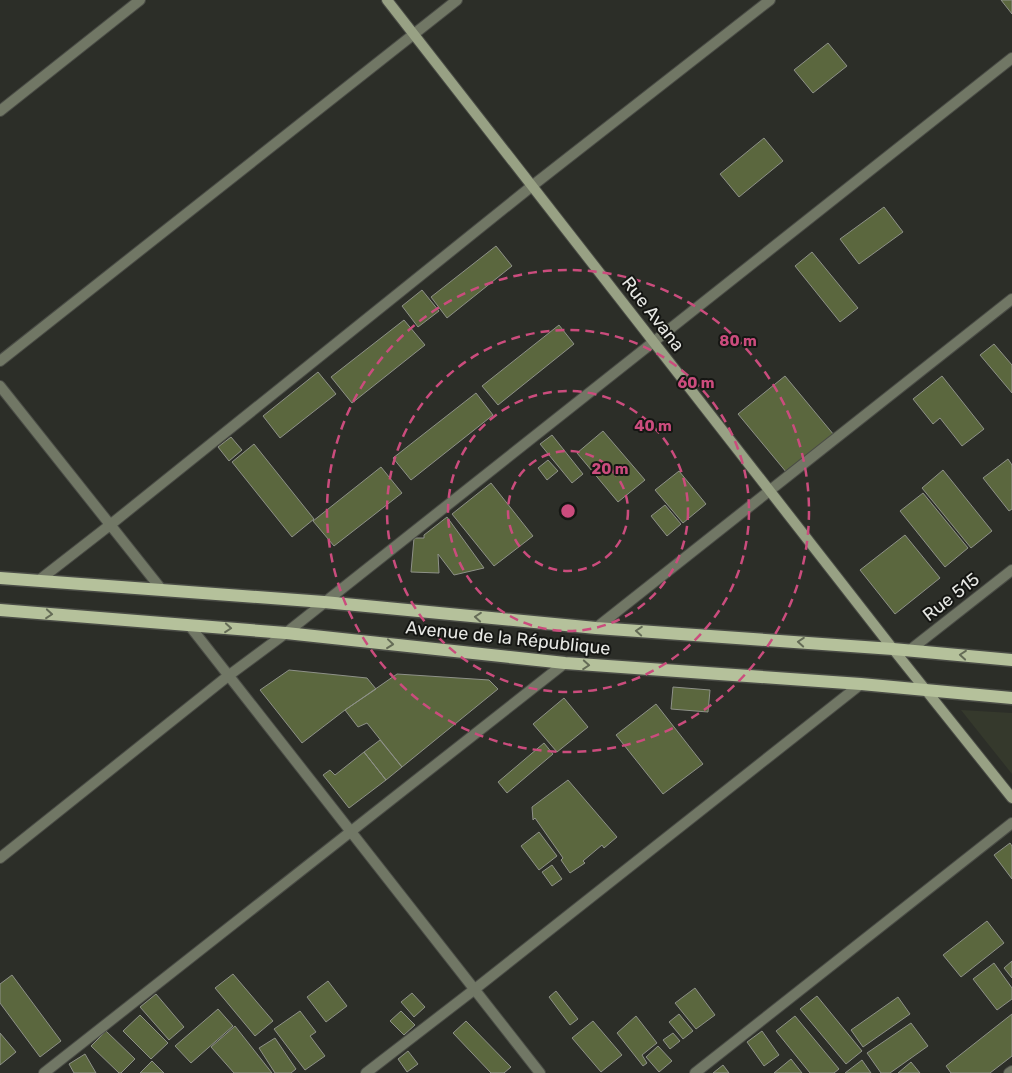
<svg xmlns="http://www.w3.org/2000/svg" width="1012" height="1073" font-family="Rubik,sans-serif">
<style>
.built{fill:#35392c}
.building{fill:#5b673e;stroke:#8e9188}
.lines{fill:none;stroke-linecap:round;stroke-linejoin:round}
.street-casing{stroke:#4a4c46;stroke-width:12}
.secondary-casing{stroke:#4a4c46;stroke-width:12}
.primary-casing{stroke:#4a4c46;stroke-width:15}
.street{stroke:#717765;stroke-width:10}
.secondary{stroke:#98a184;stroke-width:10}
.primary{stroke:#b5c19b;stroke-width:12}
.oneway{stroke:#656c57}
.ring{fill:none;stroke:#cb4c7d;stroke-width:2.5;stroke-dasharray:9 6}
.labels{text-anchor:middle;stroke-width:4;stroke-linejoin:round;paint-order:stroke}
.street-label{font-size:18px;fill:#e6e7e3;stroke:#151613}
.centre{fill:#cb4c7d;stroke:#151613;stroke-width:2.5}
.ring-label{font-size:15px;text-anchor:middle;font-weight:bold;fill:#cb4c7d;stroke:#151613;stroke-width:4;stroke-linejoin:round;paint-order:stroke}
</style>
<rect width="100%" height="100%" fill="#2c2e28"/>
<path class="built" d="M 961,710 L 1012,713 L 1012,774 Z"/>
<path class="building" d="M 1001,0 L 1012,0 L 1012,14 Z
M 828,43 L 847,66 L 813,93 L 794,70 Z
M 764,138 L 783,161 L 739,197 L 720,174 Z
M 884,207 L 903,232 L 859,264 L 840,239 Z
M 496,246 L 512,266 L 447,318 L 431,297 Z
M 812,252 L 858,308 L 840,322 L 795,266 Z
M 422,290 L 439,311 L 418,327 L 402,306 Z
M 404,320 L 425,345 L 352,403 L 331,377 Z
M 559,325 L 574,344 L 498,405 L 482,386 Z
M 994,344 L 1012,365 L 1012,393 L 980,355 Z
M 318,372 L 336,394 L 280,438 L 263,416 Z
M 785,376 L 834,435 L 787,473 L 738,414 Z
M 942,376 L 984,429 L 962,446 L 940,418 L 933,424 L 913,399 Z
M 476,393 L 493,415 L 411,480 L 393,458 Z
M 603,431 L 645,480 L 618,502 L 577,453 Z
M 552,435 L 583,474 L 572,483 L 540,444 Z
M 231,437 L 242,450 L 229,461 L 218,447 Z
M 254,444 L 314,519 L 292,537 L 232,462 Z
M 1008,459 L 1012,465 L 1012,509 L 1009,511 L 983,478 Z
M 548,460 L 558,471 L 547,480 L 538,468 Z
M 381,467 L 402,493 L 334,546 L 313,521 Z
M 943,470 L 992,531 L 971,548 L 922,488 Z
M 679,471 L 706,504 L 683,523 L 655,490 Z
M 491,483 L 533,536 L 494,566 L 452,514 Z
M 923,493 L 968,548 L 945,567 L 900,511 Z
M 665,505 L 681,524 L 667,536 L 651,516 Z
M 447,517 L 484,568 L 454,575 L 438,554 L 439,573 L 411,572 L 414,538 L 424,538 L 424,535 Z
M 905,535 L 940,578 L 895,614 L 860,570 Z
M 289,670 L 367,678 L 376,689 L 345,710 L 302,743 L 260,690 Z
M 397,674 L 489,680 L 498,689 L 402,767 L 367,723 L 358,727 L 345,710 Z
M 673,687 L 710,690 L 708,712 L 671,709 Z
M 564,698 L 588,727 L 557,752 L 533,724 Z
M 656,704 L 703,764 L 663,794 L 616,735 Z
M 380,740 L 402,767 L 386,780 L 364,752 Z
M 544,743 L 553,754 L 507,793 L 498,782 Z
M 364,752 L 386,780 L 349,808 L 323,775 L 330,770 L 335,775 Z
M 568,780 L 617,837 L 604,848 L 602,845 L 583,861 L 585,863 L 570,873 L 561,860 L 563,858 L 535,818 L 533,820 L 532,807 Z
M 539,832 L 557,856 L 539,870 L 521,846 Z
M 1010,843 L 1012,846 L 1012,879 L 994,855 Z
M 552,865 L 562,879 L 552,886 L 542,872 Z
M 987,921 L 1004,943 L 961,977 L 943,955 Z
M 1012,961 L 1012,978 L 1004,968 Z
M 994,963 L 1012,988 L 1012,999 L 997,1010 L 973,979 Z
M 233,974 L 273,1021 L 255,1036 L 215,988 Z
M 12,975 L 61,1041 L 40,1057 L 0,1003 L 0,984 Z
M 328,981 L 347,1006 L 326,1022 L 307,997 Z
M 695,988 L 715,1015 L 696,1029 L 675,1003 Z
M 556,991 L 578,1019 L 570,1025 L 549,997 Z
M 412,993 L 425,1007 L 414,1017 L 401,1002 Z
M 156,994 L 184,1027 L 169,1040 L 140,1007 Z
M 817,996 L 862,1051 L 846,1064 L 800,1009 Z
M 898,997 L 910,1014 L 863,1047 L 851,1030 Z
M 218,1009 L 233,1026 L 191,1063 L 175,1046 Z
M 300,1011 L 316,1032 L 310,1036 L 325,1056 L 305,1070 L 274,1029 Z
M 401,1011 L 415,1025 L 404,1035 L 390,1021 Z
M 679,1014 L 693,1031 L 683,1039 L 669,1022 Z
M 1012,1014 L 1012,1056 L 990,1073 L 951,1073 L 946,1066 Z
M 140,1015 L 168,1043 L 151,1059 L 123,1031 Z
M 636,1016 L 657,1043 L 642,1055 L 647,1063 L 643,1066 L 617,1033 Z
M 795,1016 L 839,1069 L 834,1073 L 810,1073 L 776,1031 Z
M 466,1021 L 511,1067 L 504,1073 L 491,1073 L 453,1033 Z
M 593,1021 L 622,1055 L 601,1072 L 572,1038 Z
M 911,1023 L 928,1046 L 890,1073 L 881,1073 L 867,1053 Z
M 235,1026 L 272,1073 L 234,1073 L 211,1047 Z
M 106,1031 L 135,1059 L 121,1073 L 119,1073 L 91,1046 Z
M 762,1031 L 779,1055 L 764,1066 L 747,1042 Z
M 0,1033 L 16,1052 L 0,1065 Z
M 673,1033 L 680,1041 L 670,1049 L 663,1040 Z
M 275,1038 L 296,1069 L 291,1073 L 275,1073 L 259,1048 Z
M 658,1046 L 672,1061 L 659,1072 L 646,1057 Z
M 408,1051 L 418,1064 L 407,1072 L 398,1059 Z
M 85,1054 L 96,1073 L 74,1073 L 69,1064 Z
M 791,1059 L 802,1073 L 774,1073 Z
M 862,1060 L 871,1073 L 845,1073 Z
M 152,1061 L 164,1073 L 140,1073 Z
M 911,1062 L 920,1073 L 898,1073 Z
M 723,1065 L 729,1073 L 713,1073 Z"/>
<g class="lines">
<g class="street-casing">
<path id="street" d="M 0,111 L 140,0
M 0,361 L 457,0
M 0,386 L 162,590
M 38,581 L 110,525 L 532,186 L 770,0
M 189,625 L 540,1073
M 596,628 L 1012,299
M 910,650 L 1012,570
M 0,858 L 228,676 L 286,633 L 1012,58
M 44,1073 L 565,663
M 366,1073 L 475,989 L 861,684
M 695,1073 L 1012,823
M 1009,1073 L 1012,1071"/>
</g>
<g class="secondary-casing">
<path id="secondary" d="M 387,0 L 893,649 L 1012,798"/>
</g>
<g class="primary-casing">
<path id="primary" d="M 0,578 L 324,602 L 596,628 L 893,649 L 1012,660
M 0,610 L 286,633 L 565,663 L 861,684 L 1012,698"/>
</g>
<use href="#street" class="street"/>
<use href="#secondary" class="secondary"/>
<use href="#primary" class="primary"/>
</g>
<defs><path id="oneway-chevron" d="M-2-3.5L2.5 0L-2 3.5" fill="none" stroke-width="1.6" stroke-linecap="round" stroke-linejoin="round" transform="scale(1.25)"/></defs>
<g class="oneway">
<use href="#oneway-chevron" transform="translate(49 614) rotate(5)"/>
<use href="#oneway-chevron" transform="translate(478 617) rotate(-175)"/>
<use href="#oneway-chevron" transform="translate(228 628) rotate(5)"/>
<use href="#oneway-chevron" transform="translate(639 631) rotate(-176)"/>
<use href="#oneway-chevron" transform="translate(801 642) rotate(-176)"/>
<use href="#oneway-chevron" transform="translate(390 644) rotate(6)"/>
<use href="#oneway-chevron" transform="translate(963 655) rotate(-175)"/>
<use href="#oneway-chevron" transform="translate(586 665) rotate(4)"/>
</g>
<g class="ring">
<circle cx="568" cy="511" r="60"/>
<circle cx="568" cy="511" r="120"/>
<circle cx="568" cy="511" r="181"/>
<circle cx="568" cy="511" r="241"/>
</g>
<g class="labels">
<g class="street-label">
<text transform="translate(653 314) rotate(52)" y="6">Rue Avana</text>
<text transform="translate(951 597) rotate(-38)" y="6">Rue 515</text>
<text transform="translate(508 638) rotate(6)" y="6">Avenue de la République</text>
</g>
</g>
<circle cx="568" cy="511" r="8" class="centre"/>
<g class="ring-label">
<text x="738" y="346">80 m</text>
<text x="696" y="388">60 m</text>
<text x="653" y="431">40 m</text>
<text x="610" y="474">20 m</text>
</g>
</svg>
